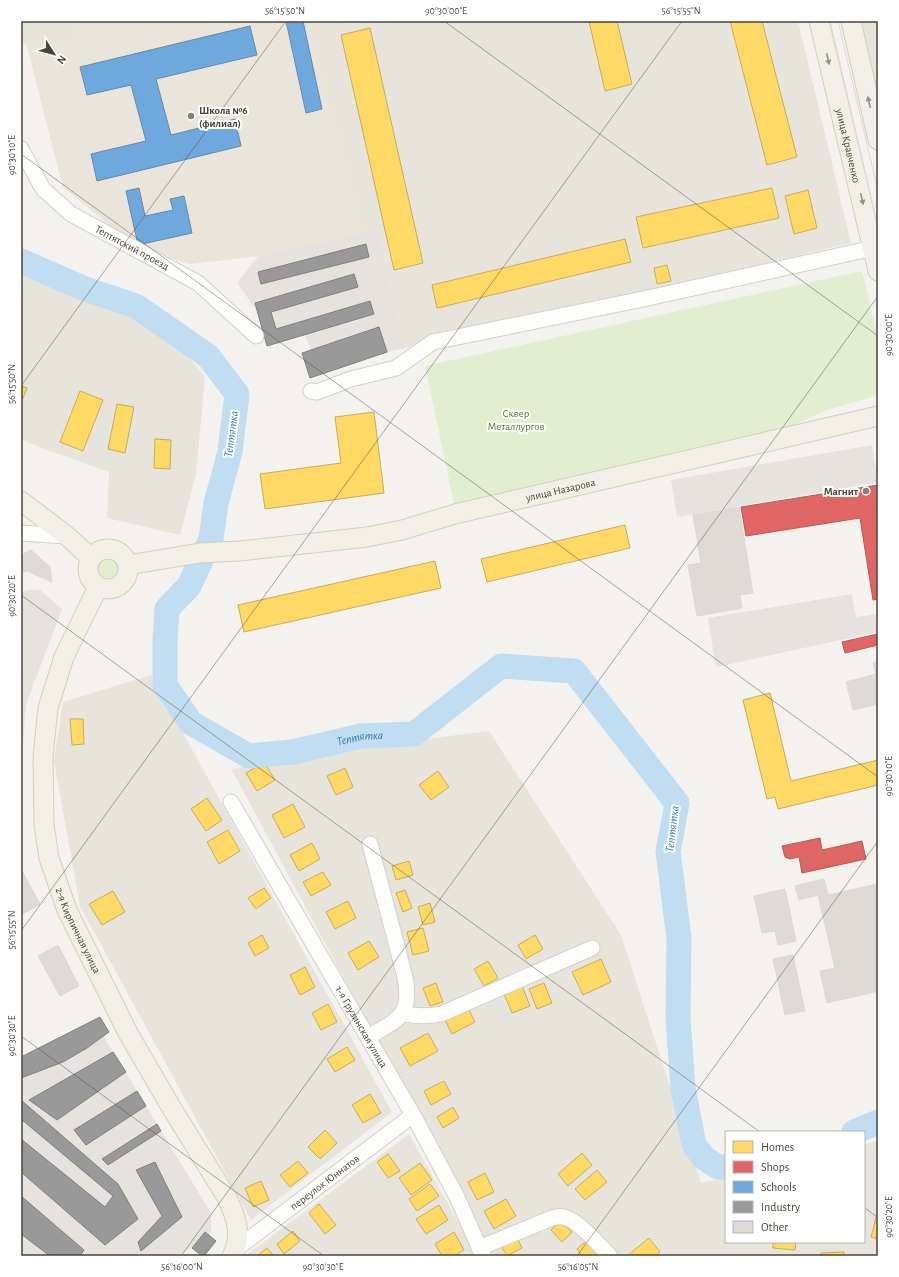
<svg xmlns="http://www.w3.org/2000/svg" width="899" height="1277" font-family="'Alegreya Sans',sans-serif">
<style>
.residential{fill:#e7e4dc}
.industrial{fill:#e6e2de}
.education{fill:#eae5da}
.green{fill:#e1eecf}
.parking{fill:#e6e3df}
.homes{fill:#ffd966;stroke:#c9ac58}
.shops{fill:#e06666;stroke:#b35c58}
.schools{fill:#6fa8dc;stroke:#648aab}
.industry{fill:#999;stroke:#82807c}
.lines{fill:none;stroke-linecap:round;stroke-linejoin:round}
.river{stroke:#c0ddf1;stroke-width:25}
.building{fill:#dedbd6;stroke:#dcd9d4}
.minor-casing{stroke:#d2d0cb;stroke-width:17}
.major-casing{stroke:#d6cebb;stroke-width:21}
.minor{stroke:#fdfdfc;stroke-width:15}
.major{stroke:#f2efe6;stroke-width:19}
.tram{stroke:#dbdbda;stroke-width:1}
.oneway{fill:#969187}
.ticks{fill:none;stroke:#4b4439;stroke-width:1;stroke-opacity:0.45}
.poi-dot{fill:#868178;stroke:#fff;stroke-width:1.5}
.labels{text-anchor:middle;stroke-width:4;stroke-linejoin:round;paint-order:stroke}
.poi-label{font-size:11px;font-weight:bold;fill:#4b4439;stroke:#fff;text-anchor:start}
.street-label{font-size:11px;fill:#4b4439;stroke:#fff}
.park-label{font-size:11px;fill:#4a7f2a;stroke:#fff}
.water-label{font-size:12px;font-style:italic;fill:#2e7ab2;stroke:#fff}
.neatline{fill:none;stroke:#4b4439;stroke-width:1.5}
.ticks-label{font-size:10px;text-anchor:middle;fill:#4b4439}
</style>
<rect width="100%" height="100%" fill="#f4f2ee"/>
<path class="residential" d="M 21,21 L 798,21 L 851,243 L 405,348 L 379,230 L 258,256 L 189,264 L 63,187 L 27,46 L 21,39 Z
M 859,21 L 878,21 L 878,104 Z
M 21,274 L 31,275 L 130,315 L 179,346 L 205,377 L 196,474 L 180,535 L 107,518 L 109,472 L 39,447 L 21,439 Z
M 151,675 L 392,1112 L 251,1220 L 80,906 L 54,761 L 63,702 Z
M 489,731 L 621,935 L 701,1183 L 726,1177 L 726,1242 L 864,1242 L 864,1144 L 878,1141 L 878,1256 L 493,1256 L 232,770 L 267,759 Z
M 409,1134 L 477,1256 L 245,1256 Z"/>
<path class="industrial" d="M 379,230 L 405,348 L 319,368 L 305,336 L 275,336 L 237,283 L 258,256 Z
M 28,590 L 40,590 L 62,609 L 26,704 L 21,773 L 21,592 Z
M 95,1022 L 211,1213 L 211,1233 L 179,1256 L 21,1256 L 21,1060 Z"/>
<path class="education" d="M 70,21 L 311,21 L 366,232 L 258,256 L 189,264 L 137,248 L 63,187 L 27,46 L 74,35 Z"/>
<path class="green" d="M 862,271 L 878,337 L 878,395 L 824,411 L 791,426 L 455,508 L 425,366 Z
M96 566a13 13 0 1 1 26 0a13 13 0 1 1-26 0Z"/>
<path class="parking" d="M 872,445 L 878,482 L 677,517 L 671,480 Z
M 852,594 L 856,617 L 878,614 L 878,632 L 716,667 L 708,618 Z"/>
<path class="homes" d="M 589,21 L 617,21 L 632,84 L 605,91 Z
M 730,21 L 762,21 L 797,157 L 767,165 Z
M 370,28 L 423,263 L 394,270 L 341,35 Z
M 772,188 L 779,218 L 643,248 L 636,217 Z
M 808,190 L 817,228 L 794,234 L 785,196 Z
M 625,239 L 631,262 L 437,308 L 432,285 Z
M 667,265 L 671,281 L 657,284 L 654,268 Z
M 21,386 L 27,388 L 21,403 Z
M 80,391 L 103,400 L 83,451 L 60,442 Z
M 117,404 L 134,407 L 125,453 L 108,449 Z
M 374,412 L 384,493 L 265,509 L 260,474 L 341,463 L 335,417 Z
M 155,439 L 171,440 L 170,469 L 154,468 Z
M 625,525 L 630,548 L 487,582 L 481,559 Z
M 435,561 L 441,588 L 244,632 L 238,605 Z
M 770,693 L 791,781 L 878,760 L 878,785 L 778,809 L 775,797 L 767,799 L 743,700 Z
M 70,719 L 83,719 L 84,744 L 72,745 Z
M 264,762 L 275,780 L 257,791 L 246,773 Z
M 345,768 L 353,787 L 336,795 L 327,776 Z
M 438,771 L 449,787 L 431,800 L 419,785 Z
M 207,798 L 222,820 L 206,831 L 191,809 Z
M 293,804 L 305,827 L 284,838 L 272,815 Z
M 228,830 L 240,851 L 219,864 L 207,842 Z
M 312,843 L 320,859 L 299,871 L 290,855 Z
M 409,861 L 413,875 L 396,880 L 392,866 Z
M 323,872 L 331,885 L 311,896 L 303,882 Z
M 264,888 L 271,898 L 256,909 L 248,898 Z
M 405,890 L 412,908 L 403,912 L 396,893 Z
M 113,891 L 125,912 L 102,925 L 89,904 Z
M 348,901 L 356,918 L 335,929 L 326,912 Z
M 430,903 L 435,922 L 423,925 L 418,907 Z
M 423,928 L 429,951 L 413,955 L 407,932 Z
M 262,935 L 269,948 L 255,956 L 248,943 Z
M 535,935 L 543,949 L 526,959 L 518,945 Z
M 369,941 L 379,957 L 358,970 L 348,953 Z
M 601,959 L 611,982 L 583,995 L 572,972 Z
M 488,961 L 498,978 L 484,986 L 474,969 Z
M 305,967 L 315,987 L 300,995 L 290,975 Z
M 436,983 L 443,1002 L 430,1006 L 423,988 Z
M 544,983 L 552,1003 L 537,1009 L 529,989 Z
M 522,986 L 530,1006 L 512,1013 L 504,994 Z
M 328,1004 L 337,1022 L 321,1030 L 312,1013 Z
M 467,1006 L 475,1022 L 452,1034 L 444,1018 Z
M 428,1033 L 438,1051 L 410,1066 L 400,1048 Z
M 347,1047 L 355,1060 L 335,1072 L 327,1059 Z
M 444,1081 L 451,1094 L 431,1105 L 424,1091 Z
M 370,1094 L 381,1113 L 363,1123 L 352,1105 Z
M 453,1107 L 459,1118 L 443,1128 L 437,1117 Z
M 325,1130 L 337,1143 L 320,1159 L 308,1147 Z
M 582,1153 L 592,1165 L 568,1186 L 558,1174 Z
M 388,1154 L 400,1171 L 388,1178 L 377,1162 Z
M 298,1161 L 308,1173 L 290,1187 L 280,1175 Z
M 420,1163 L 432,1180 L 411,1195 L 399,1178 Z
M 597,1170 L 607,1182 L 585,1200 L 575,1189 Z
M 485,1173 L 494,1192 L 477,1200 L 468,1182 Z
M 261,1181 L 269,1200 L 253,1207 L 245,1188 Z
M 430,1184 L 439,1196 L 417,1211 L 409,1199 Z
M 506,1199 L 516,1216 L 494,1229 L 484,1211 Z
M 319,1204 L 336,1225 L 325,1234 L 309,1213 Z
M 439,1205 L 448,1220 L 426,1234 L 416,1219 Z
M 878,1210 L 878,1239 L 871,1237 Z
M 560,1221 L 572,1232 L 562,1242 L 551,1230 Z
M 293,1231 L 300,1241 L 284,1254 L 277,1244 Z
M 454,1232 L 464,1250 L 454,1256 L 442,1256 L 435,1244 Z
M 517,1237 L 522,1248 L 507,1256 L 501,1246 Z
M 649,1238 L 660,1252 L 655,1256 L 627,1256 Z
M 586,1241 L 598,1255 L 597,1256 L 582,1256 L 577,1249 Z
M 773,1242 L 796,1242 L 795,1250 L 773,1248 Z
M 267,1248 L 274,1256 L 257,1256 Z
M 844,1252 L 844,1256 L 821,1256 L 821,1253 Z"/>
<path class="shops" d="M 878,485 L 878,599 L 873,600 L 860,518 L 746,536 L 741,507 Z
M 878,634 L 878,645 L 845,653 L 842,642 Z
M 820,838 L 822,850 L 862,841 L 866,859 L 802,873 L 799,857 L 790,859 L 785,857 L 782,846 Z"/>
<path class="schools" d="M 286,21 L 303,21 L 322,109 L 306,113 Z
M 250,26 L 257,55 L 156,79 L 171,135 L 235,119 L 241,146 L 97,181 L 91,154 L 146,141 L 131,85 L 87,95 L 80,67 Z
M 139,188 L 145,216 L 173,210 L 170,199 L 184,196 L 192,233 L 138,245 L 126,191 Z"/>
<path class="industry" d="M 366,244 L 369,257 L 261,284 L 258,272 Z
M 354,274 L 358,287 L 271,312 L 276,329 L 370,301 L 374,314 L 267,346 L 255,303 Z
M 379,327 L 387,352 L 310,378 L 302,353 Z
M 100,1017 L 109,1032 L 87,1048 L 63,1062 L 21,1078 L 21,1057 Z
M 113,1052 L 126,1072 L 57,1120 L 29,1100 Z
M 137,1091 L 146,1106 L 86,1145 L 74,1130 Z
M 21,1100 L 118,1184 L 138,1219 L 105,1245 L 21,1172 L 21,1139 L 105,1207 L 113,1196 L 21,1119 Z
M 157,1124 L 161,1131 L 108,1165 L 102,1159 Z
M 155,1162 L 182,1217 L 141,1251 L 138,1242 L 162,1216 L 136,1170 Z
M 21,1196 L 84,1250 L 80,1256 L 50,1256 L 21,1234 Z
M 205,1232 L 216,1241 L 204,1256 L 202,1256 L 192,1248 Z"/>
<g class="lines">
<g class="river">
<path id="s1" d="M 21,261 L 85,289 L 136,306 L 208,356 L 237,394 L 230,452 L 216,503 L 211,539 L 189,586 L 167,609 L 165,641 L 165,685 L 191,723 L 249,756 L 293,752 L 361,736 L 414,734 L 501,666 L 574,671 L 677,803 L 668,852 L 679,938 L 678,1018 L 683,1088 L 694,1145 L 704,1158 L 718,1167 L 726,1167"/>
<path d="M 854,1132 L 878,1122"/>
</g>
</g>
<path class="building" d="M 739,507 L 753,593 L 740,595 L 742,608 L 697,616 L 688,565 L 701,563 L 693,515 Z
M 31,550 L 50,567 L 52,582 L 27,571 L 21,572 L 21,555 Z
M 878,661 L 878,704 L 853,710 L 846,682 L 876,674 L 873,663 Z
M 21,869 L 40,904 L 21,915 Z
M 824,879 L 828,895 L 878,884 L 878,991 L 827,1003 L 820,971 L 835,968 L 818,895 L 799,900 L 795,886 Z
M 785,889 L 796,941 L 778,945 L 775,931 L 762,933 L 754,896 Z
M 58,945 L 79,986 L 60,996 L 38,956 Z
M 793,955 L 805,1011 L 785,1015 L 773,959 Z"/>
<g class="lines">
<g class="minor-casing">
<g id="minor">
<path id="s2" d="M 21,149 L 43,189 L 71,214 L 198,283 L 256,336"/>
<path d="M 311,391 L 317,392 L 351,379 L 396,368 L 433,342 L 648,298 L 878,247"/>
<path d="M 21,533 L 67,536"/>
<path id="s3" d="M 231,802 L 413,1115 L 457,1197 L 483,1256"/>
<path d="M 403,1014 C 416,1016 427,1017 441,1014 L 592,948"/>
<path d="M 368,1037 C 399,1019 412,1016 405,977 L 370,844"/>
<path d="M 479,1248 L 552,1218 C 558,1216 562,1216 567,1218 C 579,1222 600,1246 610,1256"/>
<path id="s4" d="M 236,1249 L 413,1115"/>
</g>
</g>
<g class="major-casing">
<g id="major">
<path id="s5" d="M 819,21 L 878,271"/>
<path d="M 851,21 L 878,140"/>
<path d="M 21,501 L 67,536 L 91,558"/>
<circle cx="108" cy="569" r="20"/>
<path id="s6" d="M 128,565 L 200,553 L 240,551 L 367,537 L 402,530 L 455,514 L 878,416"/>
<path id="s7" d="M 98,587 L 64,657 L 48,708 L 43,757 L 44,825 L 49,858 L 67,910 L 128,1033 L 171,1107 L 226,1196 C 236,1216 243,1235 232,1256"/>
</g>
</g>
<use href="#minor" class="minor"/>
<use href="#major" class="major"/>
<path class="tram" d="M 830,21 L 878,227
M 838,21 L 878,191"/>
</g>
<defs><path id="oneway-solid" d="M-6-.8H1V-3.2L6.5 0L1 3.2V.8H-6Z"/></defs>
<g class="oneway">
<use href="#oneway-solid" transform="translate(828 59) rotate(77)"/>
<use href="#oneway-solid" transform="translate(869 102) rotate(-103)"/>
<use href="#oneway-solid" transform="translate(862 199) rotate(77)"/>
</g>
<path class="ticks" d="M 444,21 L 878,336M 21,154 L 878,777M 21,386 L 286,21M 21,595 L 760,1132M 21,931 L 682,21M 21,1036 L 324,1256M 864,1207 L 878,1218M 181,1256 L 878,296M 577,1256 L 878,841"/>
<g class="poi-dot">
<circle cx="191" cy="116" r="4"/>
<circle cx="866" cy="491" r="4"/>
</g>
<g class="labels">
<g class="poi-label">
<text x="199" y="114">Школа №6<tspan x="199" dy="13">(филиал)</tspan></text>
<text x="858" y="495" text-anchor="end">Магнит</text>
</g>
<g class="street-label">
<text dy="4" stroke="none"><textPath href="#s5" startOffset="128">улица Кравченко</textPath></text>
<text dy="4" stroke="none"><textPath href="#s2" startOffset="153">Тептятский проезд</textPath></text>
<text dy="4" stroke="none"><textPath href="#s6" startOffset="440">улица Назарова</textPath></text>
<text dy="4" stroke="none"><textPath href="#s7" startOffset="360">2-я Кирпичная улица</textPath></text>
<text dy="4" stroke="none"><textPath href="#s3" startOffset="260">1-я Грузинская улица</textPath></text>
<text dy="4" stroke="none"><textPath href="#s4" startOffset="111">переулок Юннатов</textPath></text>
</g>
<g class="park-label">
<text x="516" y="417">Сквер<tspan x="516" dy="13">Металлургов</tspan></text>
</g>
<g class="water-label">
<text transform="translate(231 434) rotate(-82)" y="4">Тептятка</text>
<text dy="4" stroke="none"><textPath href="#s1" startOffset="792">Тептятка</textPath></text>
<text transform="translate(672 829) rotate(-83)" y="4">Тептятка</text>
</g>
</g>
<rect width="899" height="1277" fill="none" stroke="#ffffff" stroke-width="44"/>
<rect x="725" y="1131" width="140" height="112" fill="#ffffff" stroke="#b7b4b0"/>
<rect x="733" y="1141" width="20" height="12" fill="#ffd966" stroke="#b7b4b0"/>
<text x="761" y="1151" font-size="12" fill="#4b4439">Homes</text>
<rect x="733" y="1161" width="20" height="12" fill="#e06666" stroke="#b7b4b0"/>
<text x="761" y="1171" font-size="12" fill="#4b4439">Shops</text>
<rect x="733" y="1181" width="20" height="12" fill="#6fa8dc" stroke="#b7b4b0"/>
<text x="761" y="1191" font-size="12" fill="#4b4439">Schools</text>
<rect x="733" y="1201" width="20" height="12" fill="#999999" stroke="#b7b4b0"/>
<text x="761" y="1211" font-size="12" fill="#4b4439">Industry</text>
<rect x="733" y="1221" width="20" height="12" fill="#dedbd6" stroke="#b7b4b0"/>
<text x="761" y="1231" font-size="12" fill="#4b4439">Other</text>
<g transform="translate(54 54) rotate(126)" stroke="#ffffff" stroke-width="3" paint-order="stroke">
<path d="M0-3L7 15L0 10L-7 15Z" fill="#4b4439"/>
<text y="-6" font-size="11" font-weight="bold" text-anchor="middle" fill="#4b4439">N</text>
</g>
<rect x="22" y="22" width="855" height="1233" class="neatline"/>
<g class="ticks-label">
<text x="285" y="14">56°15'50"N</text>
<text x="446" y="14">90°30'00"E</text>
<text x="681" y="14">56°15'55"N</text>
<text transform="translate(11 155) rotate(-90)" y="4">90°30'10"E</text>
<text transform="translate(888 335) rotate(-90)" y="4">90°30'00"E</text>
<text transform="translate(11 384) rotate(-90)" y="4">56°15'50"N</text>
<text transform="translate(11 596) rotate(-90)" y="4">90°30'20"E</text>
<text transform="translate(888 776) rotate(-90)" y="4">90°30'10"E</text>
<text transform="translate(11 930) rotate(-90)" y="4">56°15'55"N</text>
<text transform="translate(11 1036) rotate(-90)" y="4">90°30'30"E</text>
<text transform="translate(888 1217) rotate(-90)" y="4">90°30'20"E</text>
<text x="182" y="1270">56°16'00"N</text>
<text x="323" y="1270">90°30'30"E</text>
<text x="578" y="1270">56°16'05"N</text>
</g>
</svg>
